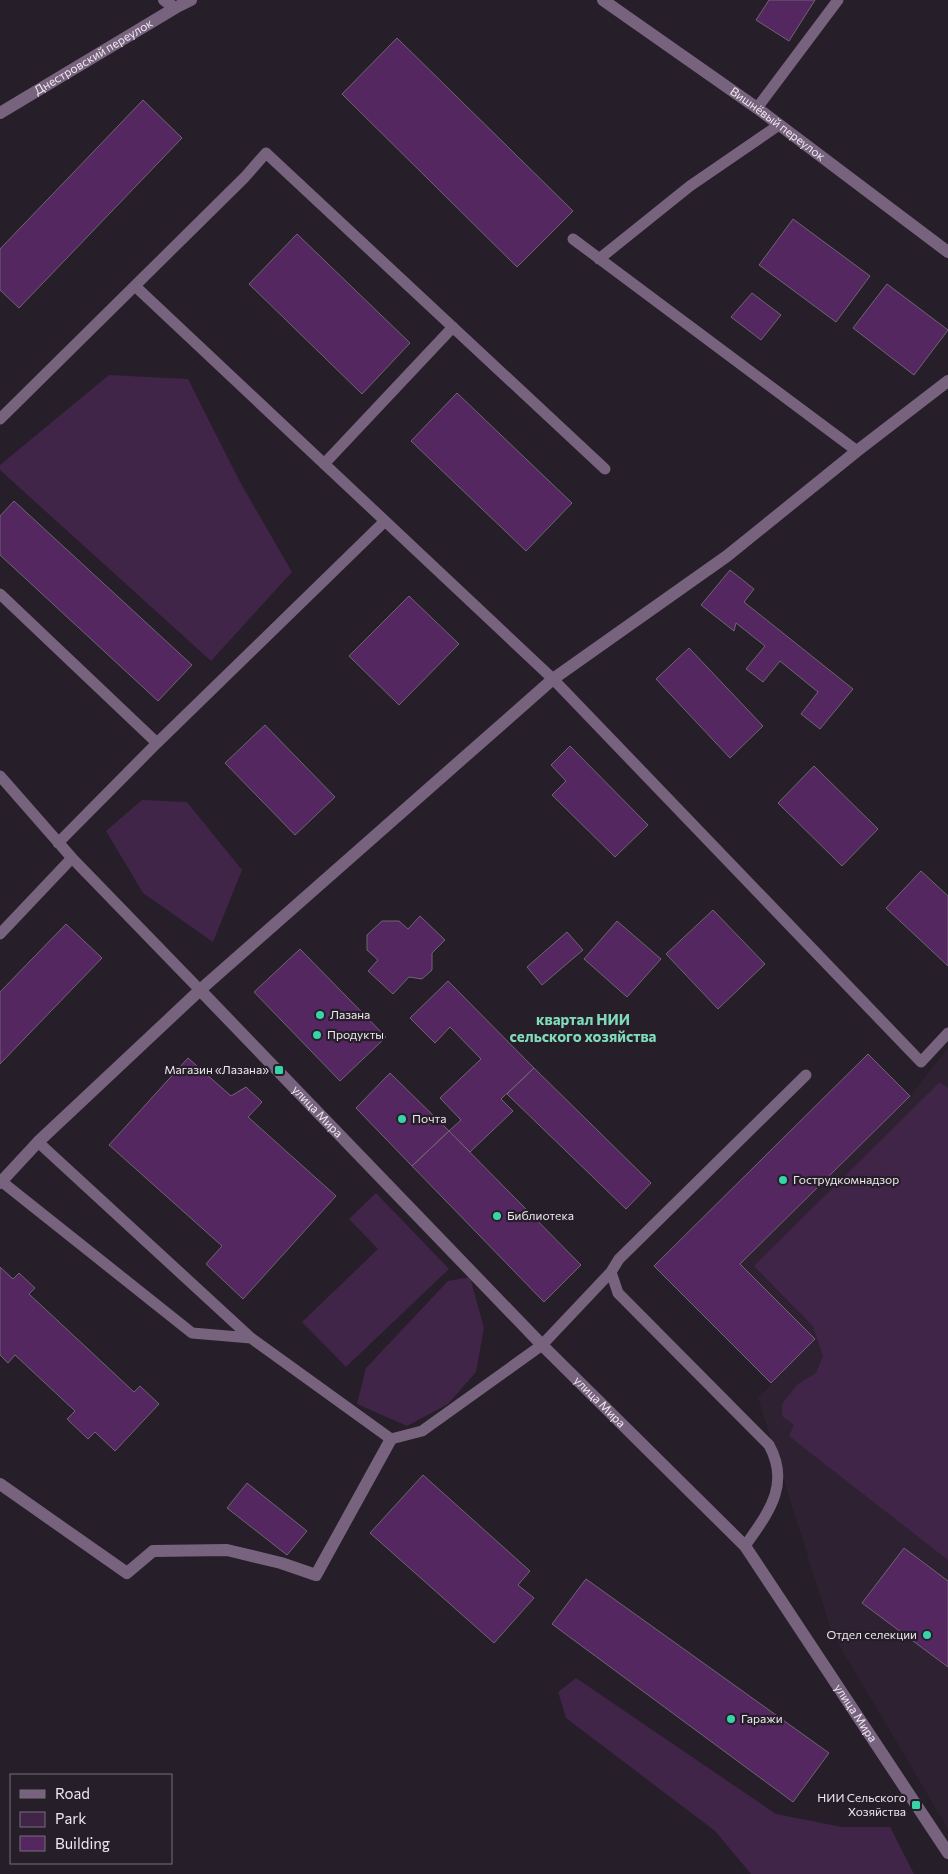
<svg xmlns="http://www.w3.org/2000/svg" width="948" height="1874" font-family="Commissioner,sans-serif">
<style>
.built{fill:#2e2232}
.green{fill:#402548}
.building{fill:#542760;stroke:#6f6572}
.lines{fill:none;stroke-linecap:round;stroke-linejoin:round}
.lane{stroke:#78637e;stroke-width:11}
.street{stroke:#78637e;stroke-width:12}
.poi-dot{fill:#36d4a7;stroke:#261e28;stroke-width:2}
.labels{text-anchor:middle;stroke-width:4.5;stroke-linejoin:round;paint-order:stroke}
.street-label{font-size:12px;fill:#eee8ef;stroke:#261e28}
.poi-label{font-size:12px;fill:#eee8ef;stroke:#261e28;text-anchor:start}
.quarter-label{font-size:15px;font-weight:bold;fill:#80dbba;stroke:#261e28}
</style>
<rect width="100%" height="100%" fill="#261e28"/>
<path class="built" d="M 948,1048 L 948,1829 L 832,1633 L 758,1398 L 815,1339 L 740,1264 L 910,1096 Z"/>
<path class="green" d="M 109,375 L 188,379 L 240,482 L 292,572 L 211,661 L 0,470 L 0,465 Z
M 142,800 L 187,802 L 242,870 L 213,942 L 143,893 L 106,831 Z
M 940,1082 L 948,1088 L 948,1560 L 789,1436 L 794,1425 L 782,1416 L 782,1404 L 798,1384 L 816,1373 L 823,1356 L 813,1326 L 754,1266 Z
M 376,1193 L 449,1269 L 346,1367 L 302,1322 L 378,1249 L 349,1219 Z
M 470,1277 L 484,1328 L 476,1372 L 448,1404 L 407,1426 L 357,1404 L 366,1368 L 448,1281 Z
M 576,1678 L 776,1814 L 842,1827 L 890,1827 L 914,1874 L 751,1874 L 715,1831 L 566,1718 L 558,1692 Z"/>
<path class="building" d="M 769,0 L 815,0 L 789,41 L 756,20 Z
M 397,38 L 573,211 L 517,267 L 342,94 Z
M 143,100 L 182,138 L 19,308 L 0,290 L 0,249 Z
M 793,219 L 870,276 L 836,322 L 759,265 Z
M 297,234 L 410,343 L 362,394 L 249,284 Z
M 887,284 L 948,330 L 914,375 L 853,328 Z
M 752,293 L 781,315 L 761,340 L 731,317 Z
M 457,393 L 572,503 L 526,551 L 411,441 Z
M 14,501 L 192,665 L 158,701 L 0,555 L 0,516 Z
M 730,570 L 754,589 L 744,602 L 853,689 L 820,729 L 801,714 L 818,692 L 780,661 L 763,682 L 746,669 L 765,646 L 736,623 L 734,631 L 701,605 Z
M 409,596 L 459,644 L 399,705 L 349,656 Z
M 689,648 L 763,726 L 730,758 L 656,679 Z
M 265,725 L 335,797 L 295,835 L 225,763 Z
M 570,746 L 648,825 L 615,857 L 552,795 L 566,781 L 551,765 Z
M 814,766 L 878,829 L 842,866 L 778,803 Z
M 921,871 L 948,896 L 948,966 L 886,908 Z
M 713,910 L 765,964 L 718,1009 L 666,954 Z
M 420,916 L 445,940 L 432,953 L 432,970 L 422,979 L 409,977 L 393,994 L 368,971 L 378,960 L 367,950 L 367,935 L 382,921 L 399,921 L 408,929 Z
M 617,921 L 661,959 L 627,997 L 584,959 Z
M 66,924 L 102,958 L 0,1064 L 0,992 Z
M 567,932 L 583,950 L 542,985 L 527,967 Z
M 300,949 L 386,1037 L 340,1081 L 254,992 Z
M 448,981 L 534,1068 L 501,1099 L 513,1111 L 470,1152 L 449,1131 L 461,1120 L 440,1098 L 481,1059 L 450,1027 L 435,1043 L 410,1018 Z
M 868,1054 L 910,1096 L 740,1264 L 815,1339 L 771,1383 L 654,1266 Z
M 188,1058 L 231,1096 L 246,1087 L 262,1102 L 248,1117 L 336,1196 L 243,1299 L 206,1264 L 222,1246 L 109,1145 Z
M 534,1068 L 651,1183 L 626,1209 L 507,1094 Z
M 390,1073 L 449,1131 L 412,1166 L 356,1108 Z
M 449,1131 L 581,1265 L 544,1302 L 412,1166 Z
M 0,1267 L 13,1279 L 19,1273 L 35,1288 L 29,1294 L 134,1392 L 140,1386 L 159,1404 L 115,1451 L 95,1432 L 88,1439 L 67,1419 L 75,1411 L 15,1355 L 8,1363 L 0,1355 Z
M 423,1475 L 530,1571 L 518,1585 L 534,1598 L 494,1643 L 370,1533 Z
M 247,1483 L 307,1531 L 287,1555 L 227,1508 Z
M 904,1548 L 948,1581 L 948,1667 L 862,1603 Z
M 586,1579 L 829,1753 L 793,1802 L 552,1624 Z"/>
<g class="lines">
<path class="lane" d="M 757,108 L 838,0
M 573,239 L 857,451
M 599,259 L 690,186 L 779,125
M 135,286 L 385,521
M 0,419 L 245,177 L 266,153 L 605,469
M 324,464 L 453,327
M 0,594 L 157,743 L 58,843
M 157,743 L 385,521 L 553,679 L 921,1062 L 948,1033
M 0,776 L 72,858 L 200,990
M 0,934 L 72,858
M 38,1142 L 251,1338 L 391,1439 L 422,1431 L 542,1345 L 611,1272
M 1,1181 L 192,1333 L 251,1338
M 745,1546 C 768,1513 791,1485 769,1445 L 618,1293 L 611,1272 L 619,1259 L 806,1075"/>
<g class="street">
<path d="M 164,0 L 175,8"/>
<path id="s1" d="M 603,0 L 757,108 L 948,252"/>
<path id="s2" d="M 0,113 L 175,8 L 191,0"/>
<path id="s3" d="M 200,990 L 542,1345 L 745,1546 L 948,1853"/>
<path d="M 0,1183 L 38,1142 L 200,990 L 553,679 L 727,556 L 857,451 L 948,381"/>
<path d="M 0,1484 L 127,1573 L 153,1551 L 227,1550 L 281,1563 L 316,1575 L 391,1439"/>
</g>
</g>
<g class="poi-dot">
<circle cx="320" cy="1015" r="5"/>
<circle cx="317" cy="1035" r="5"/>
<rect x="274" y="1065" width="10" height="10" rx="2.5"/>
<circle cx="402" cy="1119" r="5"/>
<circle cx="783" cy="1180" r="5"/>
<circle cx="497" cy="1216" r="5"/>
<circle cx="927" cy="1635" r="5"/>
<circle cx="731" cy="1719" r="5"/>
<rect x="911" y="1800" width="10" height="10" rx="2.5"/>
</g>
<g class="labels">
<g class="street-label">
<text dy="4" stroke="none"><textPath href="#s2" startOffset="109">Днестровский переулок</textPath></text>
<text dy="4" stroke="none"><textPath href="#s1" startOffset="214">Вишнёвый переулок</textPath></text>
<text dy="4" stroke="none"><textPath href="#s3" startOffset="169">улица Мира</textPath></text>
<text dy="4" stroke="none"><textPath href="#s3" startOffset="574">улица Мира</textPath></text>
<text dy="4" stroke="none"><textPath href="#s3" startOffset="979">улица Мира</textPath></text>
</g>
<g class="poi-label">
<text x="330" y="1019">Лазана</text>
<text x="327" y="1039">Продукты</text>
<text x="269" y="1074" text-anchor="end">Магазин «Лазана»</text>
<text x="412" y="1123">Почта</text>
<text x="793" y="1184">Гострудкомнадзор</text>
<text x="507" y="1220">Библиотека</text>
<text x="917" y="1639" text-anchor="end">Отдел селекции</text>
<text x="741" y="1723">Гаражи</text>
<text x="906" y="1802" text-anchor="end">НИИ Сельского<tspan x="906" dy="14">Хозяйства</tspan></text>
</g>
<g class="quarter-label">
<text x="583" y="1025">квартал НИИ<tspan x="583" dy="17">сельского хозяйства</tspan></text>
</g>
</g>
<rect x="10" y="1774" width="162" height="90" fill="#261e28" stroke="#766f78"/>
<rect x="20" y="1790" width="25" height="8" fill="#78637e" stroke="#766f78"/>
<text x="55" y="1799" font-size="15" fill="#eee8ef">Road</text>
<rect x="20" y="1812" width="25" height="15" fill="#402548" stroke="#766f78"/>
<text x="55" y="1824" font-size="15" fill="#eee8ef">Park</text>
<rect x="20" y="1836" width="25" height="15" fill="#542760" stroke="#766f78"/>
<text x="55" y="1849" font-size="15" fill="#eee8ef">Building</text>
</svg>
